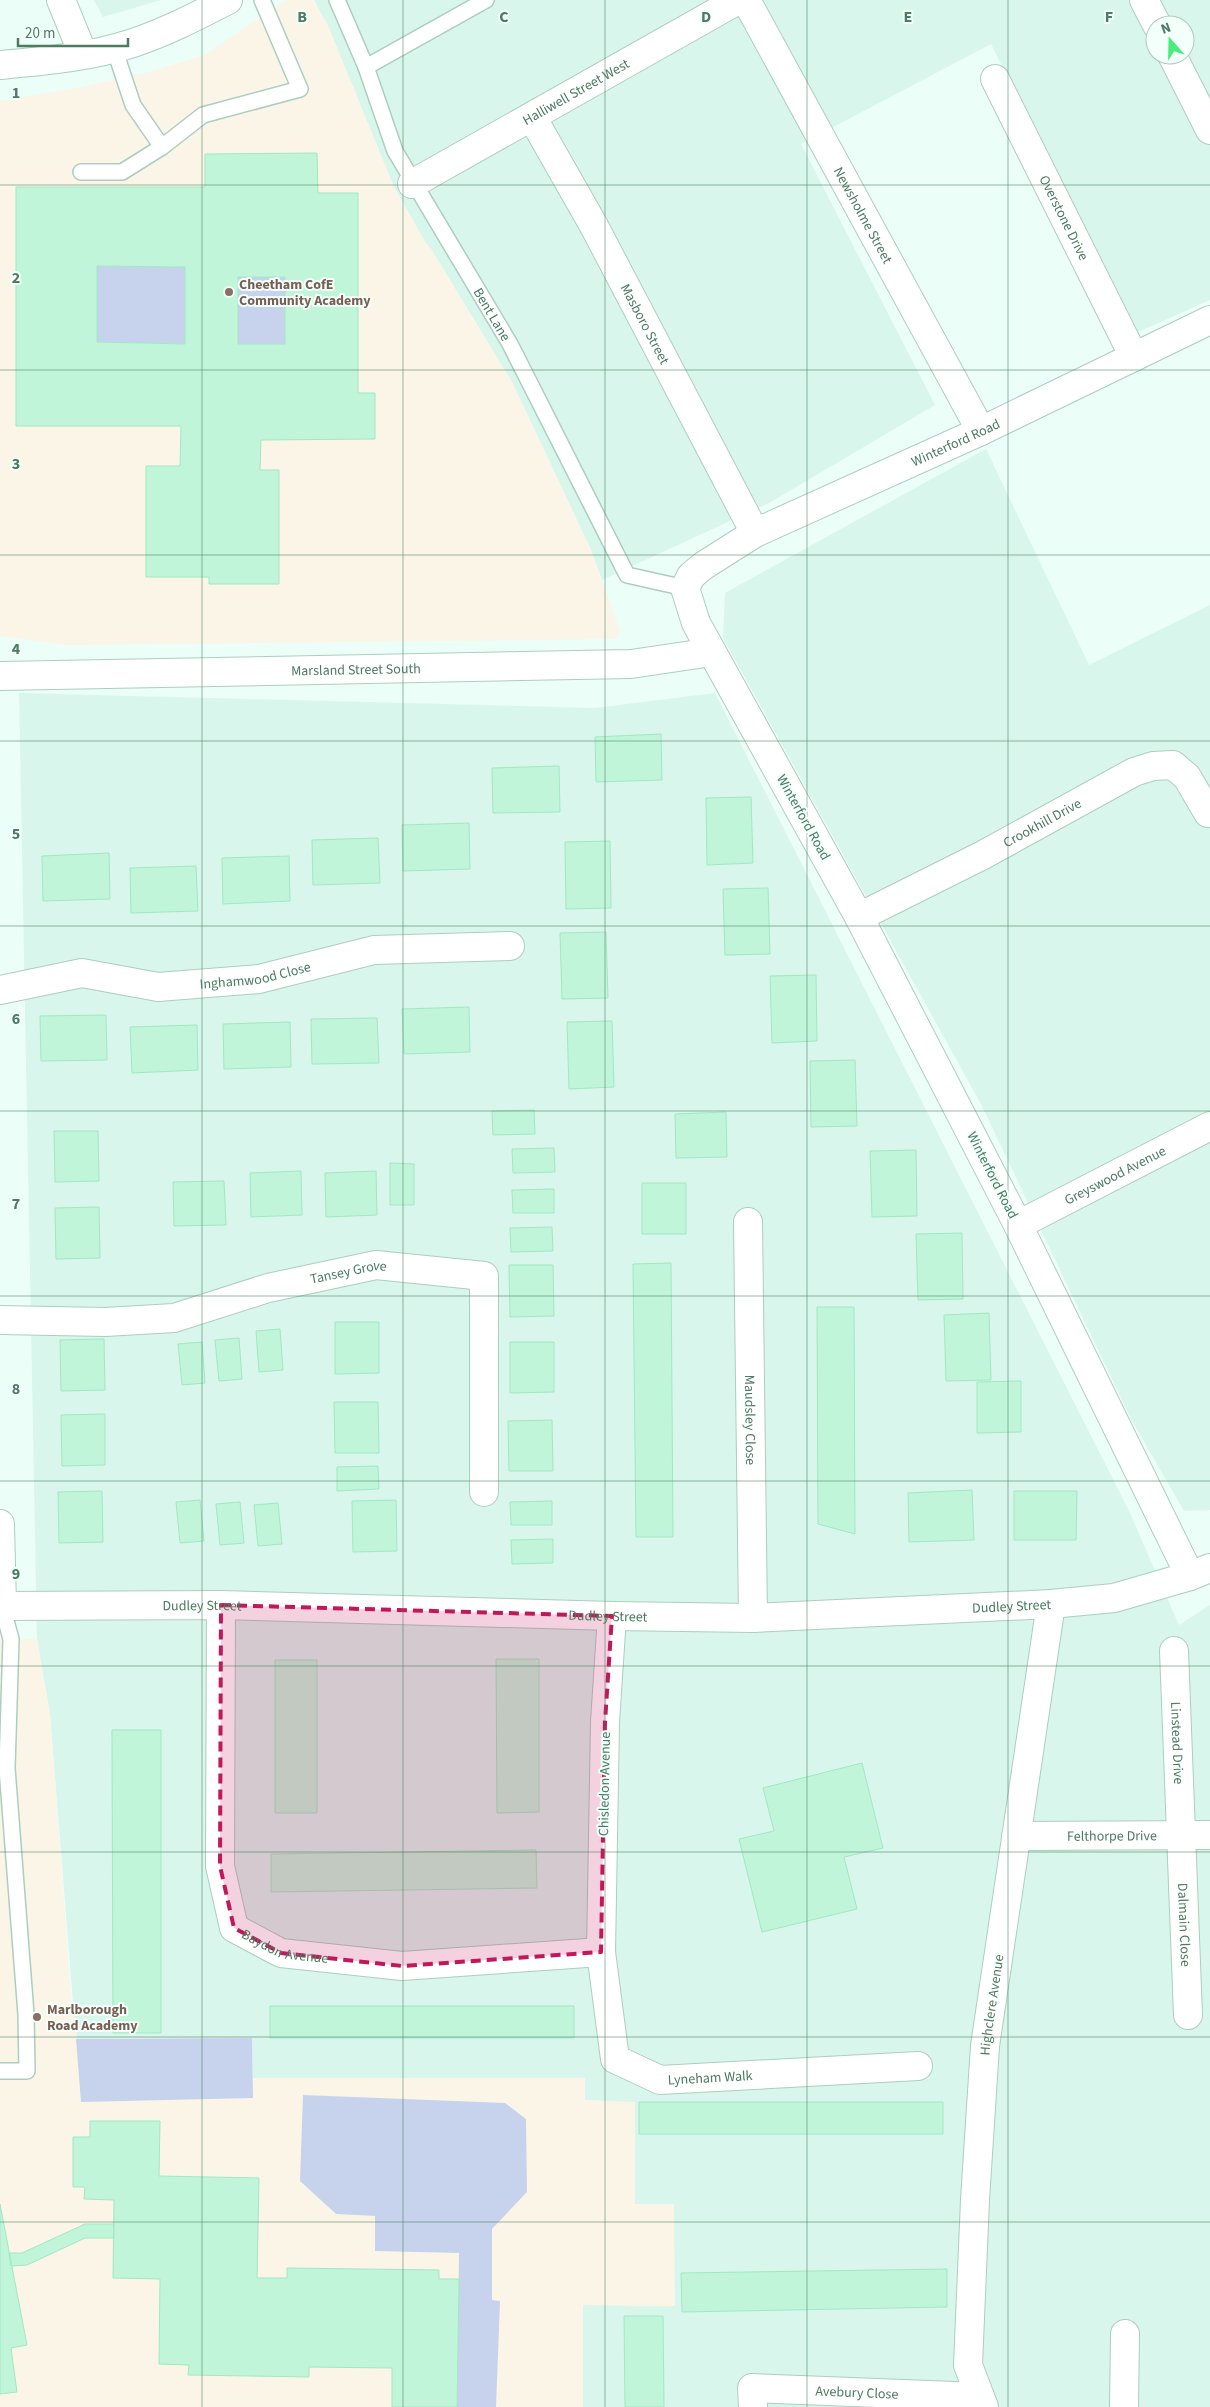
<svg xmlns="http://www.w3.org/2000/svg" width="1210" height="2407" font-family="'Source Sans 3',sans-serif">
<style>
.residential{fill:#d8f6eb;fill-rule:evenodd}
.education{fill:#fbf5e7}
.green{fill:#c7d3ed}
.building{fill:#c1f5da;stroke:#a0e8c3;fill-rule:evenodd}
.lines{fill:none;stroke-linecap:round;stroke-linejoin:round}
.lane-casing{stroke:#abcfbf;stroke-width:18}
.street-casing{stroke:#abcfbf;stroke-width:30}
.lane{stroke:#fff;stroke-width:15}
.street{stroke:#fff;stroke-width:28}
.marked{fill:#c2185b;fill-opacity:0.2;stroke:#c2185b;stroke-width:4;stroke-dasharray:10 6;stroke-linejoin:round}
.grid{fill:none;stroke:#4b7b61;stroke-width:1;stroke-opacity:0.55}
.education-dot{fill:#8d6e63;stroke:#f2fffb;stroke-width:2}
.labels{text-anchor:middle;stroke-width:4;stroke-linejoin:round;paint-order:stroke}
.street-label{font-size:14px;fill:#4b7b61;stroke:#f2fffb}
.education-label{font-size:14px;font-weight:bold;fill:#785e54;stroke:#f2fffb;text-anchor:start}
.grid-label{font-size:16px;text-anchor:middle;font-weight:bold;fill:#4b7b61;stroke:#f2fffb;stroke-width:4;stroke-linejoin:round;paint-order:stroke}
</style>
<rect width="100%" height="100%" fill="#ebfef8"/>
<path class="residential" d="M 94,0 L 161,0 L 103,17 Z
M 314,0 L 1210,0 L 1210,300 L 1136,333 L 991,44 L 801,144 L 935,405 L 769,503 L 602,580 L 591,550 L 512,382 L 431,249 L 425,242 L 393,185 L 331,33 ZM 1155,25 L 1185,25 L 1185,55 L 1155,55 Z
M 986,449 L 1089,665 L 1210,605 L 1210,1510 L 1184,1511 L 1131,1419 L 982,1106 L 723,638 L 725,593 Z
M 19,693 L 595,708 L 715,693 L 1129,1511 L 1179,1625 L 1210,1605 L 1210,2407 L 583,2407 L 583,2305 L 674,2306 L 635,2204 L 635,2103 L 585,2100 L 585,2078 L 253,2078 L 251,2038 L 76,2039 L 50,1714 L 37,1639 Z"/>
<path class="education" d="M 286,0 L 312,0 L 326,21 L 393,185 L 425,242 L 431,249 L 512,382 L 591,550 L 620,631 L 615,639 L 68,645 L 0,636 L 0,101 L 82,87 L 152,71 L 205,55 Z
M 0,1639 L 37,1639 L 50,1714 L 71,1996 L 77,2039 L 252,2038 L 253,2078 L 585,2078 L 585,2100 L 635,2102 L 635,2204 L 674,2204 L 675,2306 L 583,2305 L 583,2407 L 0,2407 Z"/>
<path class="green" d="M 97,266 L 185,267 L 185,344 L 97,342 Z
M 238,277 L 285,277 L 285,344 L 238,344 Z
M 252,2038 L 253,2098 L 81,2102 L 76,2039 Z
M 303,2095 L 505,2103 L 526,2119 L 527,2192 L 492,2229 L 492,2300 L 500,2301 L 496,2407 L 457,2407 L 459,2253 L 375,2251 L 375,2216 L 336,2214 L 300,2181 Z"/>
<path class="building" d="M 317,153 L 318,193 L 358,193 L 358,393 L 375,393 L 375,439 L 261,440 L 260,470 L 279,470 L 279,584 L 209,584 L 209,577 L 146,577 L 146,466 L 180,466 L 181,426 L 16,426 L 16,187 L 205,187 L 205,154 ZM 97,266 L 185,267 L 185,344 L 97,342 ZM 238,277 L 285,277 L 285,344 L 238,344 Z
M 661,734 L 662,780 L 596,782 L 595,737 Z
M 559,766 L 560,812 L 493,813 L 492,768 Z
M 751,797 L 753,863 L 707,865 L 706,798 Z
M 469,823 L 470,869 L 403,871 L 402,825 Z
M 378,838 L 380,883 L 313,885 L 312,840 Z
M 610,841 L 611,908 L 566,909 L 565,842 Z
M 109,853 L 110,899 L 43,901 L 42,856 Z
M 289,856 L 290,901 L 223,904 L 222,858 Z
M 196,866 L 198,911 L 131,913 L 130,868 Z
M 768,888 L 770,954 L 725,955 L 723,889 Z
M 606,932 L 608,998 L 562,999 L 560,933 Z
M 816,975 L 817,1041 L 772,1043 L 770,976 Z
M 469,1007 L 470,1052 L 404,1054 L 402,1009 Z
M 106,1015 L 107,1060 L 41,1061 L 40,1016 Z
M 377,1018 L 379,1063 L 312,1064 L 311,1019 Z
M 612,1021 L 614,1087 L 569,1089 L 567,1022 Z
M 290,1022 L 291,1067 L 224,1069 L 223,1024 Z
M 197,1025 L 198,1070 L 132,1073 L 130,1027 Z
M 855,1060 L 857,1126 L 811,1127 L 810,1061 Z
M 534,1110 L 535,1134 L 493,1135 L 492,1111 Z
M 726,1112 L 727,1157 L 676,1158 L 675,1114 Z
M 54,1131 L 98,1131 L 99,1181 L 55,1182 Z
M 554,1148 L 555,1172 L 513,1173 L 512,1149 Z
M 916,1150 L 917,1216 L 872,1217 L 870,1151 Z
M 390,1163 L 414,1164 L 414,1205 L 390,1205 Z
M 301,1171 L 302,1215 L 251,1217 L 250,1173 Z
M 376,1171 L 377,1215 L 326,1217 L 325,1173 Z
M 224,1181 L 226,1225 L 174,1226 L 173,1182 Z
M 642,1183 L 686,1183 L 686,1234 L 642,1234 Z
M 554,1189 L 554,1213 L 513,1213 L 512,1190 Z
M 99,1207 L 100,1258 L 56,1259 L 55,1208 Z
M 552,1227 L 553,1251 L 511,1252 L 510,1228 Z
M 962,1233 L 963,1299 L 918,1300 L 916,1234 Z
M 671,1263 L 673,1537 L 636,1537 L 633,1264 Z
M 509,1265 L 553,1265 L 554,1316 L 510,1317 Z
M 817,1307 L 854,1307 L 855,1534 L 818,1524 Z
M 989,1313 L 991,1380 L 946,1381 L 944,1315 Z
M 335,1322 L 379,1322 L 379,1373 L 335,1374 Z
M 280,1329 L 283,1370 L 259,1372 L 256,1331 Z
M 239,1338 L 242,1379 L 219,1381 L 215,1340 Z
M 104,1339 L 105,1390 L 61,1391 L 60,1340 Z
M 202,1342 L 205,1383 L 182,1385 L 178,1344 Z
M 510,1342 L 554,1342 L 554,1392 L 510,1393 Z
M 1021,1381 L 1021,1432 L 977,1433 L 977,1382 Z
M 334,1402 L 378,1402 L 379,1453 L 335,1453 Z
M 105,1414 L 105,1465 L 62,1466 L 61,1415 Z
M 552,1420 L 553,1471 L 509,1471 L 508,1421 Z
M 378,1466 L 379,1489 L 337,1491 L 337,1467 Z
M 972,1490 L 974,1540 L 909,1542 L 908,1493 Z
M 102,1491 L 103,1542 L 59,1543 L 58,1492 Z
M 1014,1491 L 1077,1491 L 1076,1540 L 1014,1540 Z
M 200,1500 L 204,1541 L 180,1543 L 176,1502 Z
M 396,1500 L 397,1551 L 353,1552 L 352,1501 Z
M 552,1501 L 552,1525 L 511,1525 L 510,1502 Z
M 240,1502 L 244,1543 L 220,1545 L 216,1504 Z
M 278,1503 L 282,1544 L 258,1546 L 254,1505 Z
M 553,1539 L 553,1563 L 512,1564 L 511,1540 Z
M 496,1659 L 539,1659 L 539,1812 L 497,1813 Z
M 275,1660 L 317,1660 L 317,1813 L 275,1813 Z
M 112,1730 L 161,1730 L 161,2033 L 113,2033 Z
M 862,1763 L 883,1848 L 844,1857 L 857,1909 L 762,1932 L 739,1839 L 774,1831 L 763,1788 Z
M 536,1850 L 537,1888 L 271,1892 L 271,1854 Z
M 270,2006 L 574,2006 L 574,2038 L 270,2038 Z
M 639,2102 L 943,2102 L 943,2134 L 639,2134 Z
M 90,2121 L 160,2121 L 159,2176 L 259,2178 L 257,2278 L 287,2278 L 287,2268 L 439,2270 L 439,2279 L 459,2279 L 457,2407 L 392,2407 L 392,2368 L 309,2367 L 309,2377 L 188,2375 L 189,2365 L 159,2364 L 160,2279 L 113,2278 L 114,2200 L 84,2199 L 85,2187 L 73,2187 L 73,2137 L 90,2137 Z
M 0,2204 L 27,2345 L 11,2348 L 17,2392 L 0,2394 Z
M 85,2224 L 114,2224 L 114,2238 L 85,2238 L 27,2265 L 11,2266 L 9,2253 L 22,2253 Z
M 947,2269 L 947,2307 L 682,2312 L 681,2273 Z
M 624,2316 L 663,2316 L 664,2407 L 625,2407 Z"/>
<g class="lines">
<g class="lane-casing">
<g id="lane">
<path id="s1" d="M 337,0 L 366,67 L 395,151 L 510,344 L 627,575 L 685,588"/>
<path d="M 114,48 L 133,105 L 162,147 L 203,115 L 300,89 L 262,0"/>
<path d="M 366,67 L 486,0"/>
<path d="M 81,172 L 122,172 L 162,147"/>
<path d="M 0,2071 L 27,2071 L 26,2014 L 7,1768 L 11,1639 L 2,1606"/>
</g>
</g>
<g class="street-casing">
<g id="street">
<path d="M 61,0 L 83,54"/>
<path id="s2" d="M 746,0 L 981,431"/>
<path d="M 1144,0 L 1157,25"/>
<path d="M 1172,55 L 1210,130"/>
<path d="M 0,65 C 44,61 91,57 133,43 C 166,32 197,16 228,0"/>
<path id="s3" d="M 995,79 L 1134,357"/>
<path id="s4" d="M 532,117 L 594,226 L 755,533"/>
<path id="s5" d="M 412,184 L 738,0"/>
<path id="s6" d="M 0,676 L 631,664 L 712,652"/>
<path id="s7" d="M 859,917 L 983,855 L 1134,772 L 1153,766 L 1173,765 L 1187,777 L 1208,813"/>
<path id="s8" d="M 0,990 L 82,973 L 158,987 L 259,979 L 374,950 L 510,946"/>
<path id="s9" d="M 748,1222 L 753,1618"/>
<path id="s10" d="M 1018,1225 L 1210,1126"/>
<path id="s11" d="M 0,1320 L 105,1322 L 174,1318 L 268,1288 L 376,1265 L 484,1276 L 484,1492"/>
<path d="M 0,1524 L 2,1606"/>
<path id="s12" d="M 1190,1576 L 1018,1225 L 859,917 L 696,623 L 685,588 L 691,576 L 703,566 L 755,533 L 981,431 L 1210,320"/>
<path id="s13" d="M 221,1605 L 220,1866 L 234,1928 L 281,1953 L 402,1966 L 601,1952"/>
<path id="s14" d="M 0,1606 L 221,1605 L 612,1616 L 753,1618 L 1051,1604 L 1114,1598 L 1190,1576 L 1210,1568"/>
<path id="s15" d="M 612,1616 L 605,1722 L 601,1952 L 615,2059 L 660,2080 L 918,2066"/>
<path id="s16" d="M 1174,1651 L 1188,2015"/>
<path id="s17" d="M 1016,1836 L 1210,1835"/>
<path id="s18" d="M 753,2407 L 752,2388 L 980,2397"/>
<path id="s19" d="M 984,2407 L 968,2365 L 975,2200 L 985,2046 L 1051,1604"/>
<path d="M 1124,2407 L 1125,2334"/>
</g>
</g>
<use href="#lane" class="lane"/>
<use href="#street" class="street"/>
</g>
<path class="marked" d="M 221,1605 L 612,1616 L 605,1722 L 601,1952 L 402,1966 L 281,1953 L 234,1928 L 220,1866 Z"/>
<path class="grid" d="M 202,0 L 202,2407M 403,0 L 403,2407M 605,0 L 605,2407M 807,0 L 807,2407M 1008,0 L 1008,2407M 0,185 L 1210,185M 0,370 L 1210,370M 0,555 L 1210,555M 0,741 L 1210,741M 0,926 L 1210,926M 0,1111 L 1210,1111M 0,1296 L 1210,1296M 0,1481 L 1210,1481M 0,1666 L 1210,1666M 0,1852 L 1210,1852M 0,2037 L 1210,2037M 0,2222 L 1210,2222"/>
<g class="education-dot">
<circle cx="229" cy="292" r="5"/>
<circle cx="37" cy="2017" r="5"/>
</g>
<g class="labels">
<g class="street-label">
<text dy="5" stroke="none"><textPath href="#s5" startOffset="188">Halliwell Street West</textPath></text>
<text dy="5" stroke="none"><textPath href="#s2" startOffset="245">Newsholme Street</textPath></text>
<text dy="5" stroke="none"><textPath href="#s3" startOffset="155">Overstone Drive</textPath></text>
<text dy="5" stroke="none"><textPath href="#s1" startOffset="352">Bent Lane</textPath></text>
<text dy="5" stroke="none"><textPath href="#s4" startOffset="236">Masboro Street</textPath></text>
<text dy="5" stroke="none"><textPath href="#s12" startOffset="1421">Winterford Road</textPath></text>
<text dy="5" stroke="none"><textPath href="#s6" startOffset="356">Marsland Street South</textPath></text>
<text transform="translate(804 817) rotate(61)" y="5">Winterford Road</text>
<text dy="5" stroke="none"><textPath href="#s7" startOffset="206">Crookhill Drive</textPath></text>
<text dy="5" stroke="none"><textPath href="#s8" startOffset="259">Inghamwood Close</textPath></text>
<text transform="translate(993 1175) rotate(63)" y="5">Winterford Road</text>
<text dy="5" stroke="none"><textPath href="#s10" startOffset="109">Greyswood Avenue</textPath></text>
<text dy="5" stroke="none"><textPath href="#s11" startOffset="355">Tansey Grove</textPath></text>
<text dy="5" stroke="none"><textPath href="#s9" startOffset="198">Maudsley Close</textPath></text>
<text dy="5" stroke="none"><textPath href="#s14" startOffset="1012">Dudley Street</textPath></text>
<text dy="5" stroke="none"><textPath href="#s14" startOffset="202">Dudley Street</textPath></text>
<text dy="5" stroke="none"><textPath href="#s14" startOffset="608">Dudley Street</textPath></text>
<text dy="5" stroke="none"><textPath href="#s16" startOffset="92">Linstead Drive</textPath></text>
<text transform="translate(604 1784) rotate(-89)" y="5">Chisledon Avenue</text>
<text dy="5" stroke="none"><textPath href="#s17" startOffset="96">Felthorpe Drive</textPath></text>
<text dy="5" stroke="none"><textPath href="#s16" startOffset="274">Dalmain Close</textPath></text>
<text dy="5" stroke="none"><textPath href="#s13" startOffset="380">Baydon Avenue</textPath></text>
<text dy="5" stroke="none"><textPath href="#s19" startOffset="406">Highclere Avenue</textPath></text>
<text dy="5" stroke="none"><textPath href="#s15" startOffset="544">Lyneham Walk</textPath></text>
<text dy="5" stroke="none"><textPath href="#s18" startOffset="124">Avebury Close</textPath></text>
</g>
<g class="education-label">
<text x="239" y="289">Cheetham CofE<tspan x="239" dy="16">Community Academy</tspan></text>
<text x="47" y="2014">Marlborough<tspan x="47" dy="16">Road Academy</tspan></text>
</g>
</g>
<g class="grid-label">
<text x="302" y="22">B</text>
<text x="504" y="22">C</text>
<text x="706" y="22">D</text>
<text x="908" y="22">E</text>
<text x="1109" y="22">F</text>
<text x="16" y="98">1</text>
<text x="16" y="283">2</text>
<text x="16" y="469">3</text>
<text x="16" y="654">4</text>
<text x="16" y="839">5</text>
<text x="16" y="1024">6</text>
<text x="16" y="1209">7</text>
<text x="16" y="1394">8</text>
<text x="16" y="1579">9</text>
</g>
<g transform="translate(1170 40) rotate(340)"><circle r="24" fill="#f2fffb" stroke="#afcabd"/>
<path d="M0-4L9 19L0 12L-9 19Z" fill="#4bec7e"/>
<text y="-8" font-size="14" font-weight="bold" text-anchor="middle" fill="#4b7b61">N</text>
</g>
<path d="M18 38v8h110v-8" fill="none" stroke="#4b7b61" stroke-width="2.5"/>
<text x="25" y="38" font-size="15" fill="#4b7b61" stroke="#f2fffb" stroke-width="4" paint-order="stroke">20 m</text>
</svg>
